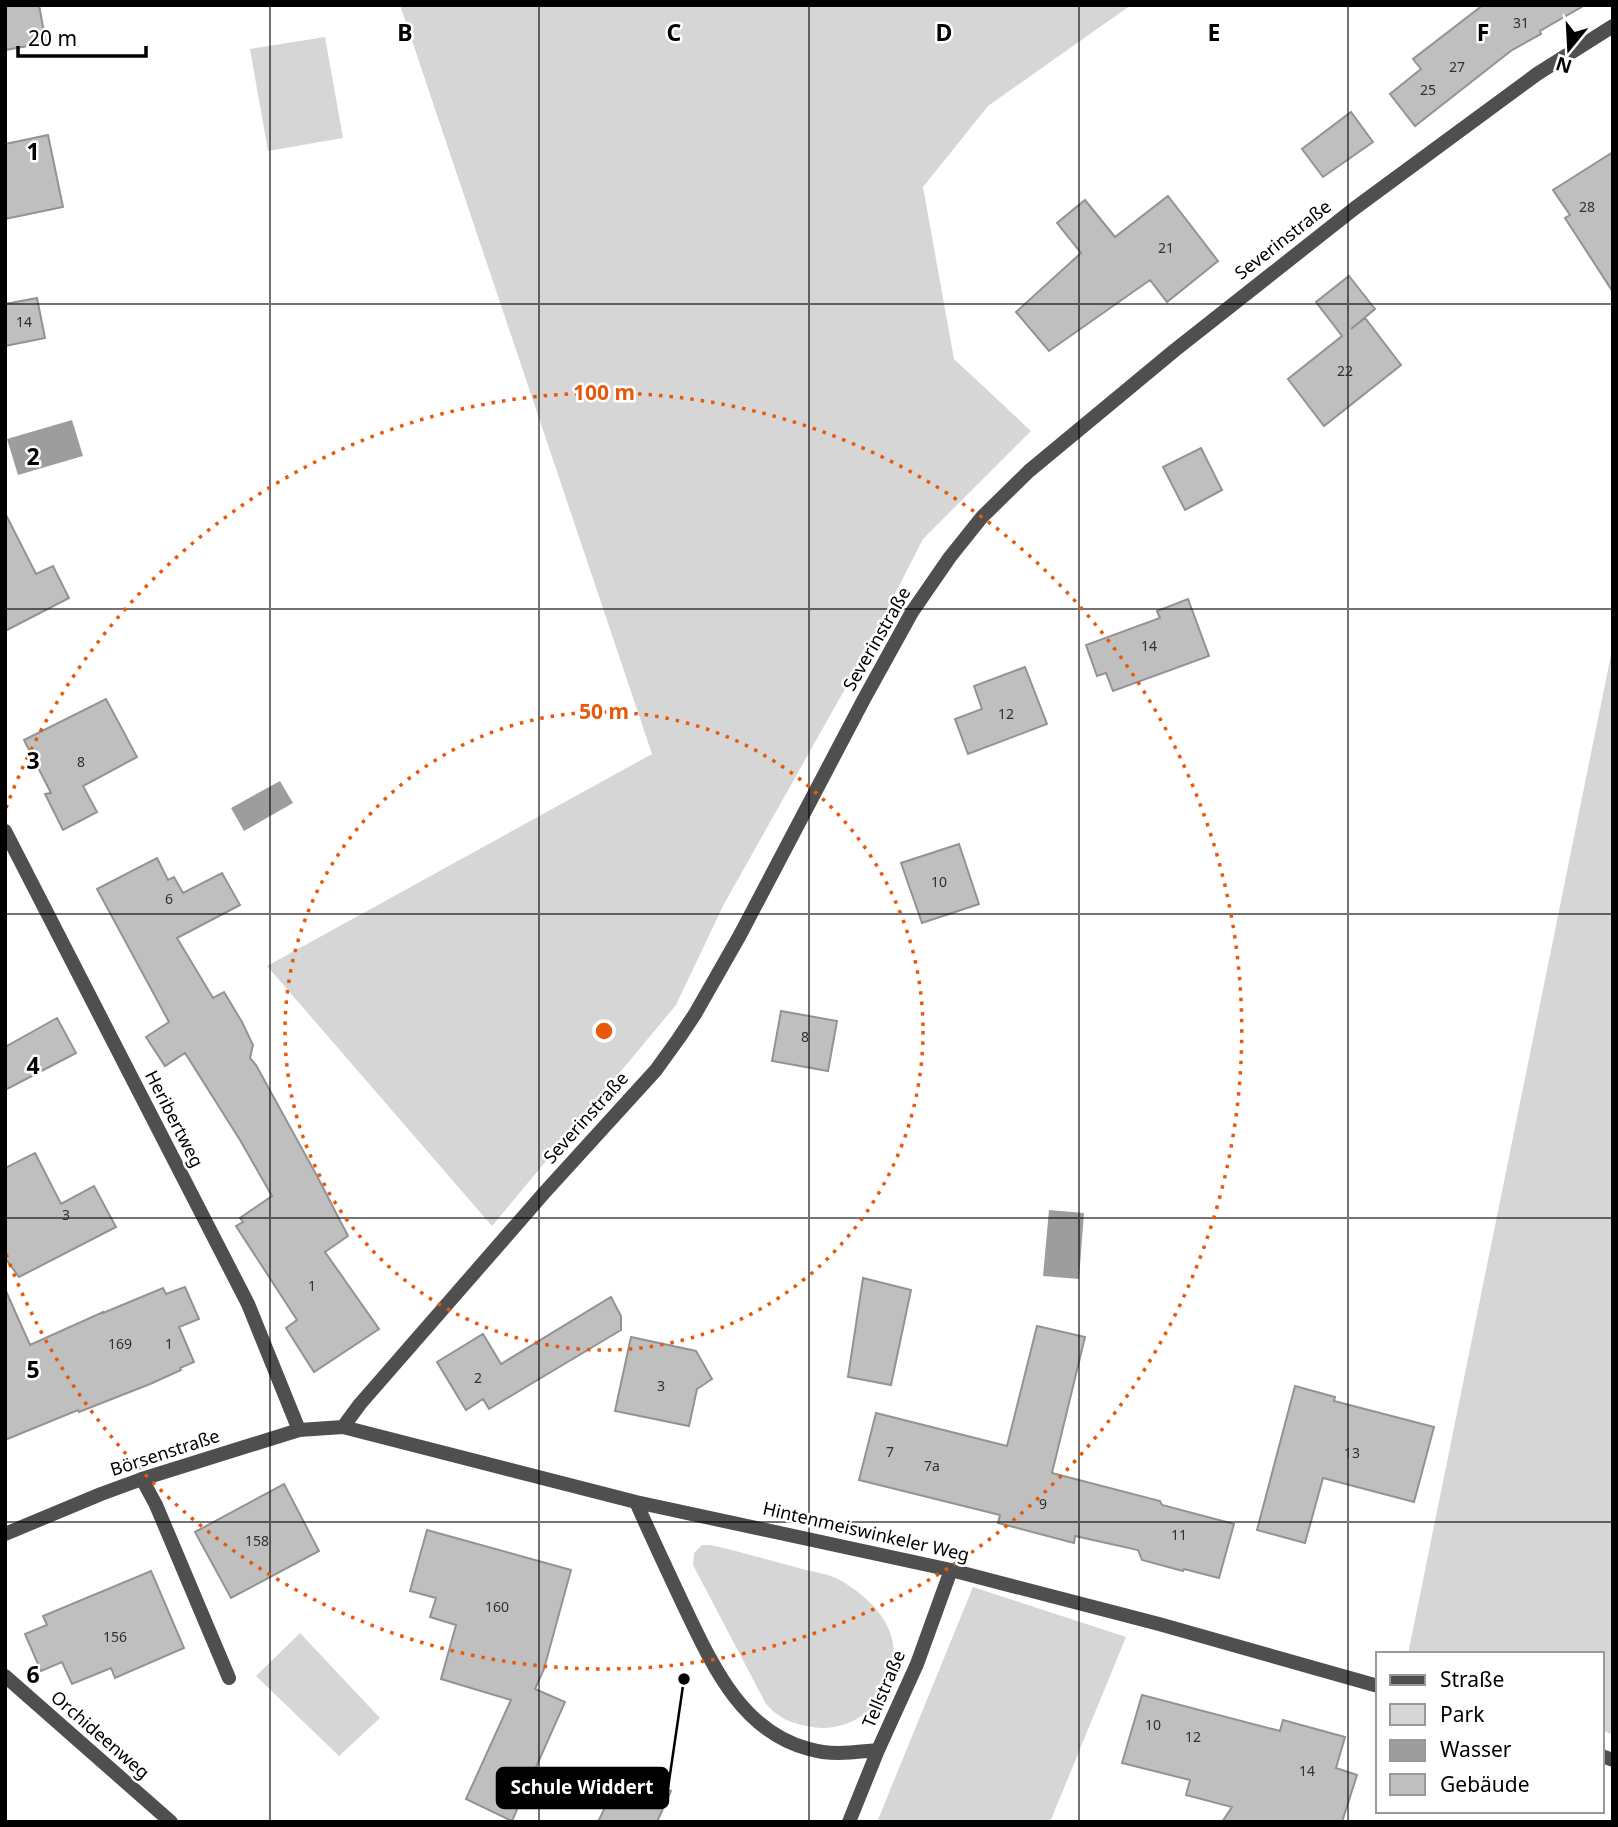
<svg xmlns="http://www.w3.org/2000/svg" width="1618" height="1827" font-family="'Noto Sans',sans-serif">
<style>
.green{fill:#d6d6d6}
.water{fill:#9d9d9d}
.building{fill:#bfbfbf;stroke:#939393;stroke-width:2}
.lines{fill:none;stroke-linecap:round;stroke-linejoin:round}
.service{stroke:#4f4f4f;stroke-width:14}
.minor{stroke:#4f4f4f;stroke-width:14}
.grid{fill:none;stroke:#000;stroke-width:2;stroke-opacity:0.55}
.ring{fill:none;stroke:#e8590c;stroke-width:3.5;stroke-dasharray:3.5 7}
.labels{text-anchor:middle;stroke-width:5;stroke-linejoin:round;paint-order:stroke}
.number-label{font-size:14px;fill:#303030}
.street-label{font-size:18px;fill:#000;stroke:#fff}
.grid-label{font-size:23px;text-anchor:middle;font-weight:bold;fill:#000;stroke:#fff;stroke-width:5;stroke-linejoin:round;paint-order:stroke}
.centre{fill:#e8590c;stroke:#fff;stroke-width:3.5}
.ring-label{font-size:21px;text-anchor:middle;font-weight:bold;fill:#e8590c;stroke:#fff;stroke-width:5;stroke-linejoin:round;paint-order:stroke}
.leader{fill:none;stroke:#000;stroke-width:2.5}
.callout-dot{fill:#000;stroke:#fff;stroke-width:2.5}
.callout{fill:#000;stroke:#000;stroke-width:2.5}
.callout-label{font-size:19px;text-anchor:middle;font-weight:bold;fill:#fff}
</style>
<rect width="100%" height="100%" fill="#fff"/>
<path class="green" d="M 400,5 L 1131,5 L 988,106 L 923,187 L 954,359 L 1031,431 L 923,539 L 859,664 L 724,904 L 676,1005 L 492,1226 L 267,966 L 652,754 Z
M 325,37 L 343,138 L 268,151 L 250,49 Z
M 1613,645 L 1613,1735 L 1602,1730 L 1602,1654 L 1408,1654 Z
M 702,1545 L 711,1545 C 740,1552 770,1560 799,1568 C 812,1572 828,1573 840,1580 C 862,1593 886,1613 892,1639 C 903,1691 859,1738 807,1726 C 788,1722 779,1718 766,1704 L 693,1565 L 694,1553 Z
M 973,1587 L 1126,1637 L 1050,1822 L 877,1822 Z
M 300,1633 L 380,1718 L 339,1756 L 256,1676 Z"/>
<path class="water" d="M 72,420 L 83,456 L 18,475 L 7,439 Z
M 280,781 L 293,803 L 244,831 L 231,808 Z
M 1049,1210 L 1084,1213 L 1079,1279 L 1043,1276 Z"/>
<path class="building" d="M 5,5 L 39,5 L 46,43 L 5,50 Z
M 1483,5 L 1585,5 L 1540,31 L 1541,34 L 1512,50 L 1415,126 L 1390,94 L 1421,69 L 1413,59 Z
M 1351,112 L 1373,142 L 1323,177 L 1302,149 Z
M 48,135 L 63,207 L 5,219 L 5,144 Z
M 1613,152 L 1613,292 L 1565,218 L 1570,215 L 1553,190 Z
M 1168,196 L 1218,261 L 1167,302 L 1150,280 L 1049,351 L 1016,312 L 1081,253 L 1057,223 L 1085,200 L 1115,237 Z
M 1349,276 L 1375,309 L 1351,329 L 1365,318 L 1401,365 L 1324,426 L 1288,379 L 1342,336 L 1316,302 Z
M 37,298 L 45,338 L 5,346 L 5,304 Z
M 1201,448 L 1222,490 L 1185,510 L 1163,467 Z
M 5,513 L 36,574 L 53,566 L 69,598 L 5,631 Z
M 1188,599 L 1209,656 L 1113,691 L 1106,673 L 1097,676 L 1086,645 L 1160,618 L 1157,611 Z
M 1025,667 L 1047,724 L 968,754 L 955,719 L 982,709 L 974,686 Z
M 106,699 L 137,757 L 83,786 L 97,812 L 63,830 L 45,794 L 51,793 L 24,740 Z
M 959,844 L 979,904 L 922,923 L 901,863 Z
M 157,858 L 168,880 L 174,877 L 183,893 L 222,873 L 240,905 L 177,938 L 213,998 L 224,992 L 242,1022 L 253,1045 L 250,1058 L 256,1065 L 317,1176 L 348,1236 L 325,1252 L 379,1329 L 314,1372 L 286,1328 L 297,1320 L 236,1226 L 243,1222 L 240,1218 L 272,1196 L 240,1140 L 185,1053 L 165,1066 L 146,1037 L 169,1022 L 97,889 Z
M 781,1011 L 837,1021 L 828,1071 L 772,1061 Z
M 57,1018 L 76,1053 L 5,1090 L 5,1047 Z
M 35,1153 L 61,1204 L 94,1186 L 116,1227 L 19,1277 L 5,1258 L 5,1168 Z
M 863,1278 L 911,1290 L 891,1385 L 848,1377 Z
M 185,1287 L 199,1319 L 179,1327 L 194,1362 L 180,1368 L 181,1370 L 150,1384 L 79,1412 L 78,1410 L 5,1440 L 5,1289 L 30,1345 L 103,1312 L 103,1313 L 163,1288 L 166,1294 Z
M 611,1297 L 621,1316 L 621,1330 L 489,1409 L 483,1399 L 466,1410 L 437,1362 L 483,1334 L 501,1364 Z
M 1037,1326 L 1085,1337 L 1052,1473 L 1160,1501 L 1162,1505 L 1234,1524 L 1219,1578 L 1184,1569 L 1183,1571 L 1142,1560 L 1138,1550 L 1075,1536 L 1074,1543 L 998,1523 L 1000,1515 L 859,1480 L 876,1413 L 1007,1446 Z
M 631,1337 L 696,1351 L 712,1379 L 697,1389 L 689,1426 L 615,1411 Z
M 1295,1386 L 1335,1397 L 1334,1401 L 1434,1427 L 1414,1502 L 1323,1478 L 1305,1543 L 1257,1530 Z
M 284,1484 L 319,1551 L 231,1598 L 195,1532 Z
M 427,1530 L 571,1570 L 544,1669 L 535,1689 L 565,1702 L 512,1821 L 466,1799 L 511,1700 L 441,1679 L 456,1625 L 430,1617 L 436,1598 L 410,1591 Z
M 151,1571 L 184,1648 L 115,1678 L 111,1668 L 72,1684 L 62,1662 L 41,1671 L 25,1634 L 47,1625 L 43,1616 Z
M 1142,1695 L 1280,1731 L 1283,1720 L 1345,1737 L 1336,1768 L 1357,1775 L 1342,1822 L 1222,1822 L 1232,1807 L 1186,1795 L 1190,1780 L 1122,1763 Z
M 623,1769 L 671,1791 L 657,1822 L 598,1822 Z"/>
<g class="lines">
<path class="service" d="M 142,1479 L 156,1505 L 229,1678"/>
<path class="minor" d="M 5,831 L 248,1304 L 299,1430
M 343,1427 L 360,1404 L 544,1193 L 656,1070 L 679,1038 L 695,1014 L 740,935 L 864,699 L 912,612 L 950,557 L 982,517 L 1029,471 L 1175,350 L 1355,208 L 1537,74 L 1613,26
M 636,1502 C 651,1536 667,1570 683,1604 C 711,1662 740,1731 809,1749 C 832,1756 855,1752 878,1750
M 5,1534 L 101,1494 L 142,1479 L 299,1430 L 343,1427 L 636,1502 L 951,1570 L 1159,1624 L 1378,1686
M 5,1676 L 171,1822
M 1602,1756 L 1613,1760
M 849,1822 L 878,1750 L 917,1664 L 951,1570"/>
</g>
<path class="grid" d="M 270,5 L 270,1822M 539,5 L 539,1822M 809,5 L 809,1822M 1079,5 L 1079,1822M 1348,5 L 1348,1822M 5,304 L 1613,304M 5,609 L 1613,609M 5,914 L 1613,914M 5,1218 L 1613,1218M 5,1522 L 1613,1522"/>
<g class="ring">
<circle cx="604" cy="1031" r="319"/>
<path d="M6 808A638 638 0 1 1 6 1254"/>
</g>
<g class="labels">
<g class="number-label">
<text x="1521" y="28">31</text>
<text x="1457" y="72">27</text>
<text x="1428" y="95">25</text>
<text x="1587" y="212">28</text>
<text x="1166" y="253">21</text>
<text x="24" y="327">14</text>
<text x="1345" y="376">22</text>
<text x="1149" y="651">14</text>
<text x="1006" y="719">12</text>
<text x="81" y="767">8</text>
<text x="939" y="887">10</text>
<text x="169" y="904">6</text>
<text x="805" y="1042">8</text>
<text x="66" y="1220">3</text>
<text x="312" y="1291">1</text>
<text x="120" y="1349">169</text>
<text x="169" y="1349">1</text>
<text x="478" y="1383">2</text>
<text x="661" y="1391">3</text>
<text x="890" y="1457">7</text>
<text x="1352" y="1458">13</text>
<text x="932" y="1471">7a</text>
<text x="1043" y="1509">9</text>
<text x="1179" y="1540">11</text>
<text x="257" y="1546">158</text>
<text x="497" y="1612">160</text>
<text x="115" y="1642">156</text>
<text x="1153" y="1730">10</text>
<text x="1193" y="1742">12</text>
<text x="1307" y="1776">14</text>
</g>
<g class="street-label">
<text transform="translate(1283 240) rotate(-38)" y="6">Severinstraße</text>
<text transform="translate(877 639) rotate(-60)" y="6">Severinstraße</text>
<text transform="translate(586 1118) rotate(-48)" y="6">Severinstraße</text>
<text transform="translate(174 1119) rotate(63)" y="6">Heribertweg</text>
<text transform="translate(165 1453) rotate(-18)" y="6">Börsenstraße</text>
<text transform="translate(866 1532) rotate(13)" y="6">Hintenmeiswinkeler Weg</text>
<text transform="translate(884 1689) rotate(-67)" y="6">Tellstraße</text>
<text transform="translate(100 1735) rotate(41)" y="6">Orchideenweg</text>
</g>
</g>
<g class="grid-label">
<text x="405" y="41">B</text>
<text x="674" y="41">C</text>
<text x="944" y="41">D</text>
<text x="1214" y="41">E</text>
<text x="1483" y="41">F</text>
<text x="33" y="160">1</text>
<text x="33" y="465">2</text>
<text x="33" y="769">3</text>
<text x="33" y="1074">4</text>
<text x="33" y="1378">5</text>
<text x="33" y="1683">6</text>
</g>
<circle cx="604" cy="1031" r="10" class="centre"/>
<g class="ring-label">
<text x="604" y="400">100 m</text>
<text x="604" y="719">50 m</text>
</g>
<path class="leader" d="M684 1679L668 1788"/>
<circle class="callout-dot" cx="684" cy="1679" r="7"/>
<rect class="callout" x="497" y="1768" width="171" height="40" rx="7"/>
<g class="callout-label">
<text x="582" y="1794">Schule Widdert</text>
</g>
<rect width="1618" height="1827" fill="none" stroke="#000000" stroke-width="14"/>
<rect x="1376" y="1652" width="228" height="161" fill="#ffffff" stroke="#999999" stroke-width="2"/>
<rect x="1390" y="1675" width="35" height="10" fill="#4f4f4f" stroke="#999999" stroke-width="2"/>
<text x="1440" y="1687" font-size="21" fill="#000000">Straße</text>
<rect x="1390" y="1704" width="35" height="21" fill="#d6d6d6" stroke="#999999" stroke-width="2"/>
<text x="1440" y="1722" font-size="21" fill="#000000">Park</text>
<rect x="1390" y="1740" width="35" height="21" fill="#9d9d9d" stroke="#999999" stroke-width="2"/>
<text x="1440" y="1757" font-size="21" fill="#000000">Wasser</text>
<rect x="1390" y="1774" width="35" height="21" fill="#bfbfbf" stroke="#999999" stroke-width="2"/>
<text x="1440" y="1792" font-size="21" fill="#000000">Gebäude</text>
<g transform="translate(1569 49) rotate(198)" stroke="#ffffff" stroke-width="5" paint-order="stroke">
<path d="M0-5L12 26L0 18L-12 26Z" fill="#000000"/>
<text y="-10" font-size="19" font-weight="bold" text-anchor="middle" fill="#000000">N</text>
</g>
<path d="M18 46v10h128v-10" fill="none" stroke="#000000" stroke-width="3.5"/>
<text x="28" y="46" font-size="21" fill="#000000" stroke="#ffffff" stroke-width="5" paint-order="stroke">20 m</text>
</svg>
